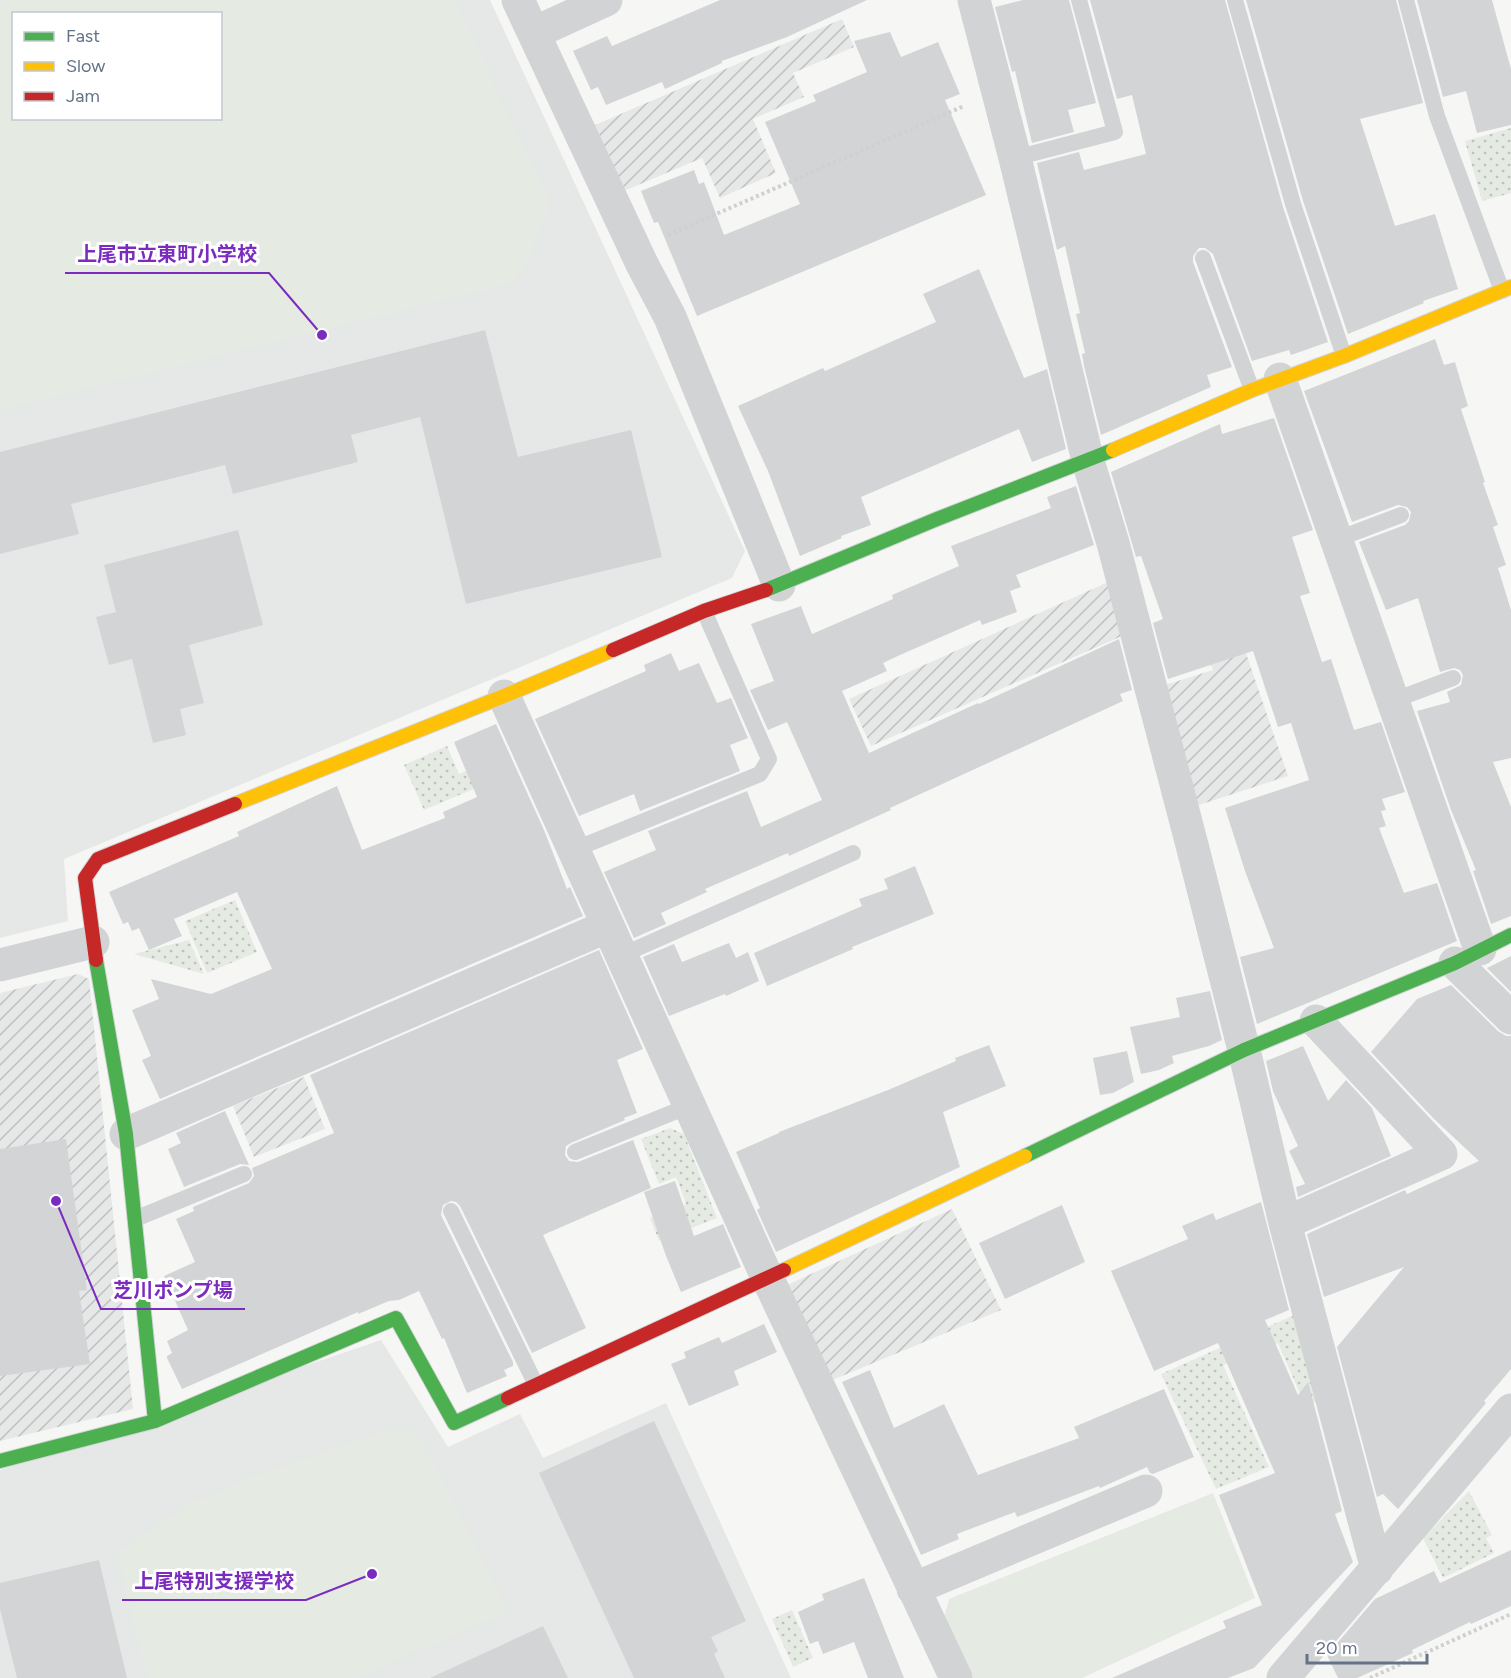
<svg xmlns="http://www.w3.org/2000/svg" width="1511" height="1678" font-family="Figtree,'Noto Sans JP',sans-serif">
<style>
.built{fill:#e6e8e7;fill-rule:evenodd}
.industrial{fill:url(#industrial-furrows)}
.green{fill:#e5eae3;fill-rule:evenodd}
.garden{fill:url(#garden-dots)}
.building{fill:#d3d4d5}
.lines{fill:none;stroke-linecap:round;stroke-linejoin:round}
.fast-casing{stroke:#d2d5d6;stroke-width:16}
.slow-casing{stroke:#d2d5d6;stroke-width:16}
.jam-casing{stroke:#d2d5d6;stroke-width:16}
.path{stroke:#cfd0d0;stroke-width:4;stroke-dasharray:3 3;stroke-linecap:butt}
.lane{stroke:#d2d3d4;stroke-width:16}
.street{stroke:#d2d3d4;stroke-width:33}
.fast{stroke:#4caf50;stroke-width:14}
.slow{stroke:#ffc107;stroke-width:14}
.jam{stroke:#c62828;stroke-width:14}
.leader{fill:none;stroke:#7b2cbf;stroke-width:2}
.callout-dot{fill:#7b2cbf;stroke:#fff;stroke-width:2}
.callout-label{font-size:20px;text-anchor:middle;font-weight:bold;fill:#7b2cbf;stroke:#fff;stroke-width:6;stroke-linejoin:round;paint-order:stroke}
</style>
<defs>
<pattern id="industrial-furrows" width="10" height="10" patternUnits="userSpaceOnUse" patternTransform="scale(1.5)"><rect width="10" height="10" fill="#e6e8e7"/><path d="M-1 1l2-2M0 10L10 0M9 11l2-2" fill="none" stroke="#bec0c1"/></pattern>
<pattern id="garden-dots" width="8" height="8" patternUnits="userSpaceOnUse" patternTransform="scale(1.5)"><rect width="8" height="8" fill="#e5eae3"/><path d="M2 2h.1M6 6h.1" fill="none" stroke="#bdc2be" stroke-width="1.8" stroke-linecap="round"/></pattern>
</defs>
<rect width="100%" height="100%" fill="#f6f7f5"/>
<path class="built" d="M 0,0 L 490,0 L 745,551 L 732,578 L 64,859 L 68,921 L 0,938 ZM 14,14 L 220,14 L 220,118 L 14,118 Z
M 381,1340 L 448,1447 L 520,1414 L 543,1458 L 666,1403 L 791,1678 L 0,1678 L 0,1470 Z"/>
<path class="industrial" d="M 842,19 L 854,47 L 793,73 L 804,97 L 753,119 L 776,173 L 720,198 L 702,158 L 624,191 L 595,125 Z
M 1108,582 L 1122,636 L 871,746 L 849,699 Z
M 1224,589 L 1288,776 L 1193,807 L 1162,686 L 1213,670 L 1187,600 Z
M 78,974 L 89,979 L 133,1409 L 0,1441 L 0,993 Z
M 304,1077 L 325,1129 L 254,1157 L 233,1106 Z
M 952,1209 L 1001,1310 L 830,1381 L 787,1285 Z"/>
<path class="green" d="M 8,0 L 454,0 L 550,203 L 526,264 L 512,283 L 2,410 L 0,399 L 0,3 ZM 14,14 L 220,14 L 220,118 L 14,118 Z
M 384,1432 L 416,1432 L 509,1611 L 357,1678 L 148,1678 L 117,1552 L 185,1506 L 252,1477 Z
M 1213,1493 L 1255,1598 L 1082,1678 L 972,1678 L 944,1618 L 949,1599 Z"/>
<path class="garden" d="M 1511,128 L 1511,193 L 1482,201 L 1465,141 Z
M 447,746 L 459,774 L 475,767 L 483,785 L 424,810 L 404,765 Z
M 235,900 L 257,952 L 207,973 L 185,921 Z
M 189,940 L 204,974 L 134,954 Z
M 670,1128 L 684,1134 L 717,1218 L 659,1241 L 650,1218 L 686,1204 L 676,1177 L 659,1184 L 641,1139 Z
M 1294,1315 L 1320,1401 L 1305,1405 L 1278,1343 L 1223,1365 L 1269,1467 L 1216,1489 L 1161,1374 Z
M 1469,1491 L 1492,1535 L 1486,1538 L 1494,1553 L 1443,1578 L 1423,1538 Z
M 792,1610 L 813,1658 L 793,1667 L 772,1619 Z"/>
<path class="building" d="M 720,0 L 867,0 L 787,37 L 722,61 L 722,63 L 665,89 L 662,82 L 606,105 L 598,87 L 591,90 L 573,51 L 607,36 L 612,46 Z
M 1023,0 L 1069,0 L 1096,103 L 1068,110 L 1074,132 L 1032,143 L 1015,71 L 1012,72 L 995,7 Z
M 1090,0 L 1225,0 L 1283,207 L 1328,342 L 1291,355 L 1289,350 L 1252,361 L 1213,254 L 1205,248 L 1199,248 L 1193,256 L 1193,262 L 1232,367 L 1207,375 L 1211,387 L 1101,435 L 1084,366 L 1082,354 L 1085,353 L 1076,314 L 1080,313 L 1065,246 L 1057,250 L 1037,163 L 1079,152 L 1084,170 L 1146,154 L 1132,95 L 1117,99 Z
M 1246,0 L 1396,0 L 1423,103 L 1360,119 L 1395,226 L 1435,214 L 1458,289 L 1423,301 L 1424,303 L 1348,334 L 1303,201 Z
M 1417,0 L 1492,0 L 1511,69 L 1511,125 L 1477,133 L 1466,91 L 1443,97 Z
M 890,32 L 901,57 L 938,42 L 960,94 L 945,100 L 986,195 L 697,316 L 658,222 L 654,223 L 641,191 L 694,170 L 699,184 L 704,182 L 724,235 L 800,204 L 765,122 L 816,101 L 813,95 L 867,72 L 854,41 Z
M 979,269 L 1024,378 L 1047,369 L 1066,449 L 1032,462 L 1019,429 L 861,497 L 871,525 L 841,536 L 842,538 L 800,556 L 768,471 L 738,406 L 823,368 L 825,371 L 936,322 L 923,294 Z
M 485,330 L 518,457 L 631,430 L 662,557 L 466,604 L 420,417 L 351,435 L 358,462 L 233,494 L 225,465 L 71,504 L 79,534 L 0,554 L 0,452 Z
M 1435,339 L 1444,365 L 1455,362 L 1468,406 L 1461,409 L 1485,482 L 1483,483 L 1498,525 L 1493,527 L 1506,565 L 1498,568 L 1511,610 L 1511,758 L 1493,762 L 1511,807 L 1511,916 L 1491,924 L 1473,871 L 1476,870 L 1451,810 L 1417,711 L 1450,702 L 1447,692 L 1461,685 L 1463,675 L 1460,670 L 1454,668 L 1440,672 L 1418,598 L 1386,610 L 1359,542 L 1405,525 L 1409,521 L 1411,512 L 1407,507 L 1398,505 L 1352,522 L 1304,391 Z
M 1274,418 L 1313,530 L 1292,537 L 1310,593 L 1300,596 L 1322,662 L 1331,659 L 1354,730 L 1381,722 L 1405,792 L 1382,799 L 1386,810 L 1381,811 L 1386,826 L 1379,828 L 1404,893 L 1437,883 L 1457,941 L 1257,1024 L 1240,957 L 1274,948 L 1245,871 L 1225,808 L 1309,780 L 1291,723 L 1278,727 L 1253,651 L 1168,679 L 1153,623 L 1163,619 L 1141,556 L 1136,557 L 1111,472 L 1220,424 L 1222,434 Z
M 1076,486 L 1094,545 L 1016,575 L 1021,587 L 1010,591 L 1017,612 L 982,625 L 980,620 L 900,655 L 883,663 L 887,671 L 842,691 L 869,753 L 978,703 L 979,704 L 1119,639 L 1132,690 L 1120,694 L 1123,701 L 890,808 L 891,810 L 789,856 L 788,853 L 705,889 L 707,892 L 661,913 L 666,924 L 634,938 L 604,872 L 656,850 L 648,831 L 747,791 L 761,827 L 822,800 L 787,722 L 768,730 L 750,690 L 774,681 L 751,624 L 801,606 L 812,634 L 893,599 L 892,595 L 959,566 L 951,546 L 1051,508 L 1047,497 Z
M 238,530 L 263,625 L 189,645 L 204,703 L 180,709 L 186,735 L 153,743 L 132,659 L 109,665 L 96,617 L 116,612 L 104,565 Z
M 671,653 L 679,671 L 699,663 L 717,703 L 731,698 L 748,738 L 730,745 L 740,771 L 640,811 L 634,794 L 579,816 L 535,719 L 646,671 L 644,665 Z
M 496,724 L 544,830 L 567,889 L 570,887 L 583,916 L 160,1099 L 142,1060 L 151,1056 L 132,1010 L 159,999 L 151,979 L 211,994 L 272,969 L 237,892 L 174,919 L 182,936 L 149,950 L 139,928 L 132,931 L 128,922 L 123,924 L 109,892 L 239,836 L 237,832 L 337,786 L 362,850 L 445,818 L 443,812 L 477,797 L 454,742 Z
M 915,866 L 934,914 L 852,947 L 853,949 L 767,986 L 754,953 L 862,906 L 859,899 L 888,889 L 884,879 Z
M 729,943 L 736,958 L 748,952 L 759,981 L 726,996 L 725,994 L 669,1016 L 643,957 L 674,944 L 682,962 Z
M 599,950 L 643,1049 L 617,1060 L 637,1113 L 624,1118 L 625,1120 L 571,1143 L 566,1146 L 565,1155 L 569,1161 L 578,1162 L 633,1140 L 651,1188 L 543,1235 L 586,1328 L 532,1353 L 460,1206 L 456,1202 L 451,1201 L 443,1205 L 441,1215 L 513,1362 L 513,1366 L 504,1370 L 507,1376 L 467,1393 L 444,1338 L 442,1339 L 419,1291 L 399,1300 L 389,1301 L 358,1314 L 358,1312 L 182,1389 L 167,1358 L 167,1356 L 172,1353 L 167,1341 L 188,1330 L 164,1276 L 195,1262 L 176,1219 L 194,1211 L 193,1207 L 249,1183 L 254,1176 L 252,1168 L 334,1133 L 310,1075 Z
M 1511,956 L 1511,992 L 1487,968 Z
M 1451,985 L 1498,1031 L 1506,1036 L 1511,1036 L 1511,1369 L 1484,1401 L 1486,1403 L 1398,1509 L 1383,1494 L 1377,1497 L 1337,1347 L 1404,1267 L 1324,1297 L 1307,1234 L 1405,1190 L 1407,1194 L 1479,1161 L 1434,1119 L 1371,1052 L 1417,999 Z
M 1210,991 L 1222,1040 L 1209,1046 L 1172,1056 L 1174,1063 L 1159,1070 L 1141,1074 L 1130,1027 L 1180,1017 L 1176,998 Z
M 989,1045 L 1006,1086 L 943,1112 L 960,1167 L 776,1252 L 757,1210 L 760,1208 L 736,1152 L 779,1133 L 779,1132 L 888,1090 L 956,1061 L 955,1058 Z
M 1303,1046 L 1328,1101 L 1346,1080 L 1372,1108 L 1391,1156 L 1298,1197 L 1296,1187 L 1305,1184 L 1289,1151 L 1298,1146 L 1273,1091 L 1266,1061 Z
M 1127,1051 L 1134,1082 L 1113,1093 L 1100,1095 L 1093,1058 Z
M 225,1111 L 249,1165 L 240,1164 L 184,1187 L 168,1149 L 181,1143 L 176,1133 Z
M 66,1139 L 87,1290 L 79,1291 L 90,1364 L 0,1376 L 0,1149 Z
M 675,1181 L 694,1236 L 723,1224 L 741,1267 L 681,1292 L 666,1256 L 644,1192 Z
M 1261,1202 L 1289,1310 L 1265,1320 L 1298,1395 L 1308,1382 L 1342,1511 L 1335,1514 L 1353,1562 L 1254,1668 L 1228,1678 L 1112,1678 L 1226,1628 L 1223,1621 L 1262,1605 L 1219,1495 L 1275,1473 L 1218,1343 L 1154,1371 L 1111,1271 L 1188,1239 L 1182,1226 L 1213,1213 L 1216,1220 Z
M 1062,1205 L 1085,1262 L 1005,1299 L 979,1243 Z
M 764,1324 L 777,1352 L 734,1371 L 739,1385 L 689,1406 L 671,1364 L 686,1358 L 684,1352 L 719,1337 L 722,1343 Z
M 870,1370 L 894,1428 L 944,1404 L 978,1475 L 1079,1438 L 1074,1427 L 1164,1389 L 1194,1457 L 1153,1474 L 1150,1473 L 1147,1467 L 1100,1488 L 1099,1486 L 1017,1517 L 1015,1512 L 957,1534 L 959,1539 L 921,1555 L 842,1382 Z
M 654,1421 L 746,1621 L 711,1637 L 718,1651 L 714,1654 L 725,1678 L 634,1678 L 539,1473 Z
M 1511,1550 L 1511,1606 L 1471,1624 L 1470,1622 L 1412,1650 L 1413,1653 L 1357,1678 L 1338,1678 L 1327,1655 L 1375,1599 L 1434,1571 L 1440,1583 Z
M 99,1560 L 127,1678 L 17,1678 L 0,1609 L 0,1583 Z
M 864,1578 L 904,1678 L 868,1678 L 854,1642 L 823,1654 L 818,1641 L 810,1644 L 798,1612 L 824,1600 L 822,1594 Z
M 543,1626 L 568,1678 L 430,1678 Z"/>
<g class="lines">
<g class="fast-casing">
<path id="fast" d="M 766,590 L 937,519 L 1113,450
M 96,960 L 126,1134 L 155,1421
M 1025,1156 L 1244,1050 L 1455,963 L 1511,935
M 0,1461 L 155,1421 L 396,1318 L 454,1423 L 508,1398"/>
</g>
<g class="slow-casing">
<path id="slow" d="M 1113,450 L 1252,390 L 1344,356 L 1511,287
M 235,804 L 504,696 L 613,650
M 784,1270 L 1025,1156"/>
</g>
<g class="jam-casing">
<path id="jam" d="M 613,650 L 704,611 L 766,590
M 96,960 L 85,878 L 98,859 L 235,804
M 508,1398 L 784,1270"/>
</g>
<path class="path" d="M 668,235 L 964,106
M 1370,1678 L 1511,1614"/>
<path class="lane" d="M 1235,0 L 1293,204 L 1344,356
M 1406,0 L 1437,116 L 1502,291
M 1015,158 L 1115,132 L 1079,0
M 1203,258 L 1252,390
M 1335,540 L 1401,515
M 1392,701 L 1453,678
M 573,850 L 760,774 L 769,759 L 704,611
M 622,955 L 853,853
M 575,1152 L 689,1106
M 451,1211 L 536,1385
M 135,1219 L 244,1174"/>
<path class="street" d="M 518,0 L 642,264 L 670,317 L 779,585
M 974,0 L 1015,158 L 1088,461 L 1113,543 L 1192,845 L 1244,1050 L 1285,1223 L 1377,1569
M 534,33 L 606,0
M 1280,379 L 1480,949
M 504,696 L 767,1277 L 956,1678
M 1455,963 L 1511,1018
M 0,965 L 93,942
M 126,1134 L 608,926
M 1285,1223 L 1441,1154 L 1316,1021
M 913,1589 L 1146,1491
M 1283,1678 L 1511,1410"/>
<use href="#fast" class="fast"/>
<use href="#slow" class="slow"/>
<use href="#jam" class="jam"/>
</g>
<path class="leader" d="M322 335L269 273H65M56 1201L101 1309H245M372 1574L306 1600H122"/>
<g class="callout-dot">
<circle cx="322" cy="335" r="6"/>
<circle cx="56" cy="1201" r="6"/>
<circle cx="372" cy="1574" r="6"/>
</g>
<g class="callout-label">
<text x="167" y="261">上尾市立東町小学校</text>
<text x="173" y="1297">芝川ポンプ場</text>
<text x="214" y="1588">上尾特別支援学校</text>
</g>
<rect x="12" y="12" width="210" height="108" fill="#ffffff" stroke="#c1c7cf" stroke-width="1.5"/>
<rect x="24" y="32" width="30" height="9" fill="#4caf50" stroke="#c1c7cf" stroke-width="1.5"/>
<text x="66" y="42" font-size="18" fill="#647388">Fast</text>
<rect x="24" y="62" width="30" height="9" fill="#ffc107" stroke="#c1c7cf" stroke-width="1.5"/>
<text x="66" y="72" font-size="18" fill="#647388">Slow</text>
<rect x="24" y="92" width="30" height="9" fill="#c62828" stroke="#c1c7cf" stroke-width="1.5"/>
<text x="66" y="102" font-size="18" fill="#647388">Jam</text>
<path d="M1307 1654v9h120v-9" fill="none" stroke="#647388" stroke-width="3"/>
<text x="1316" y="1654" font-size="18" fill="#647388" stroke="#ffffff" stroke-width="4.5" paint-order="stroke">20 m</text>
</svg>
